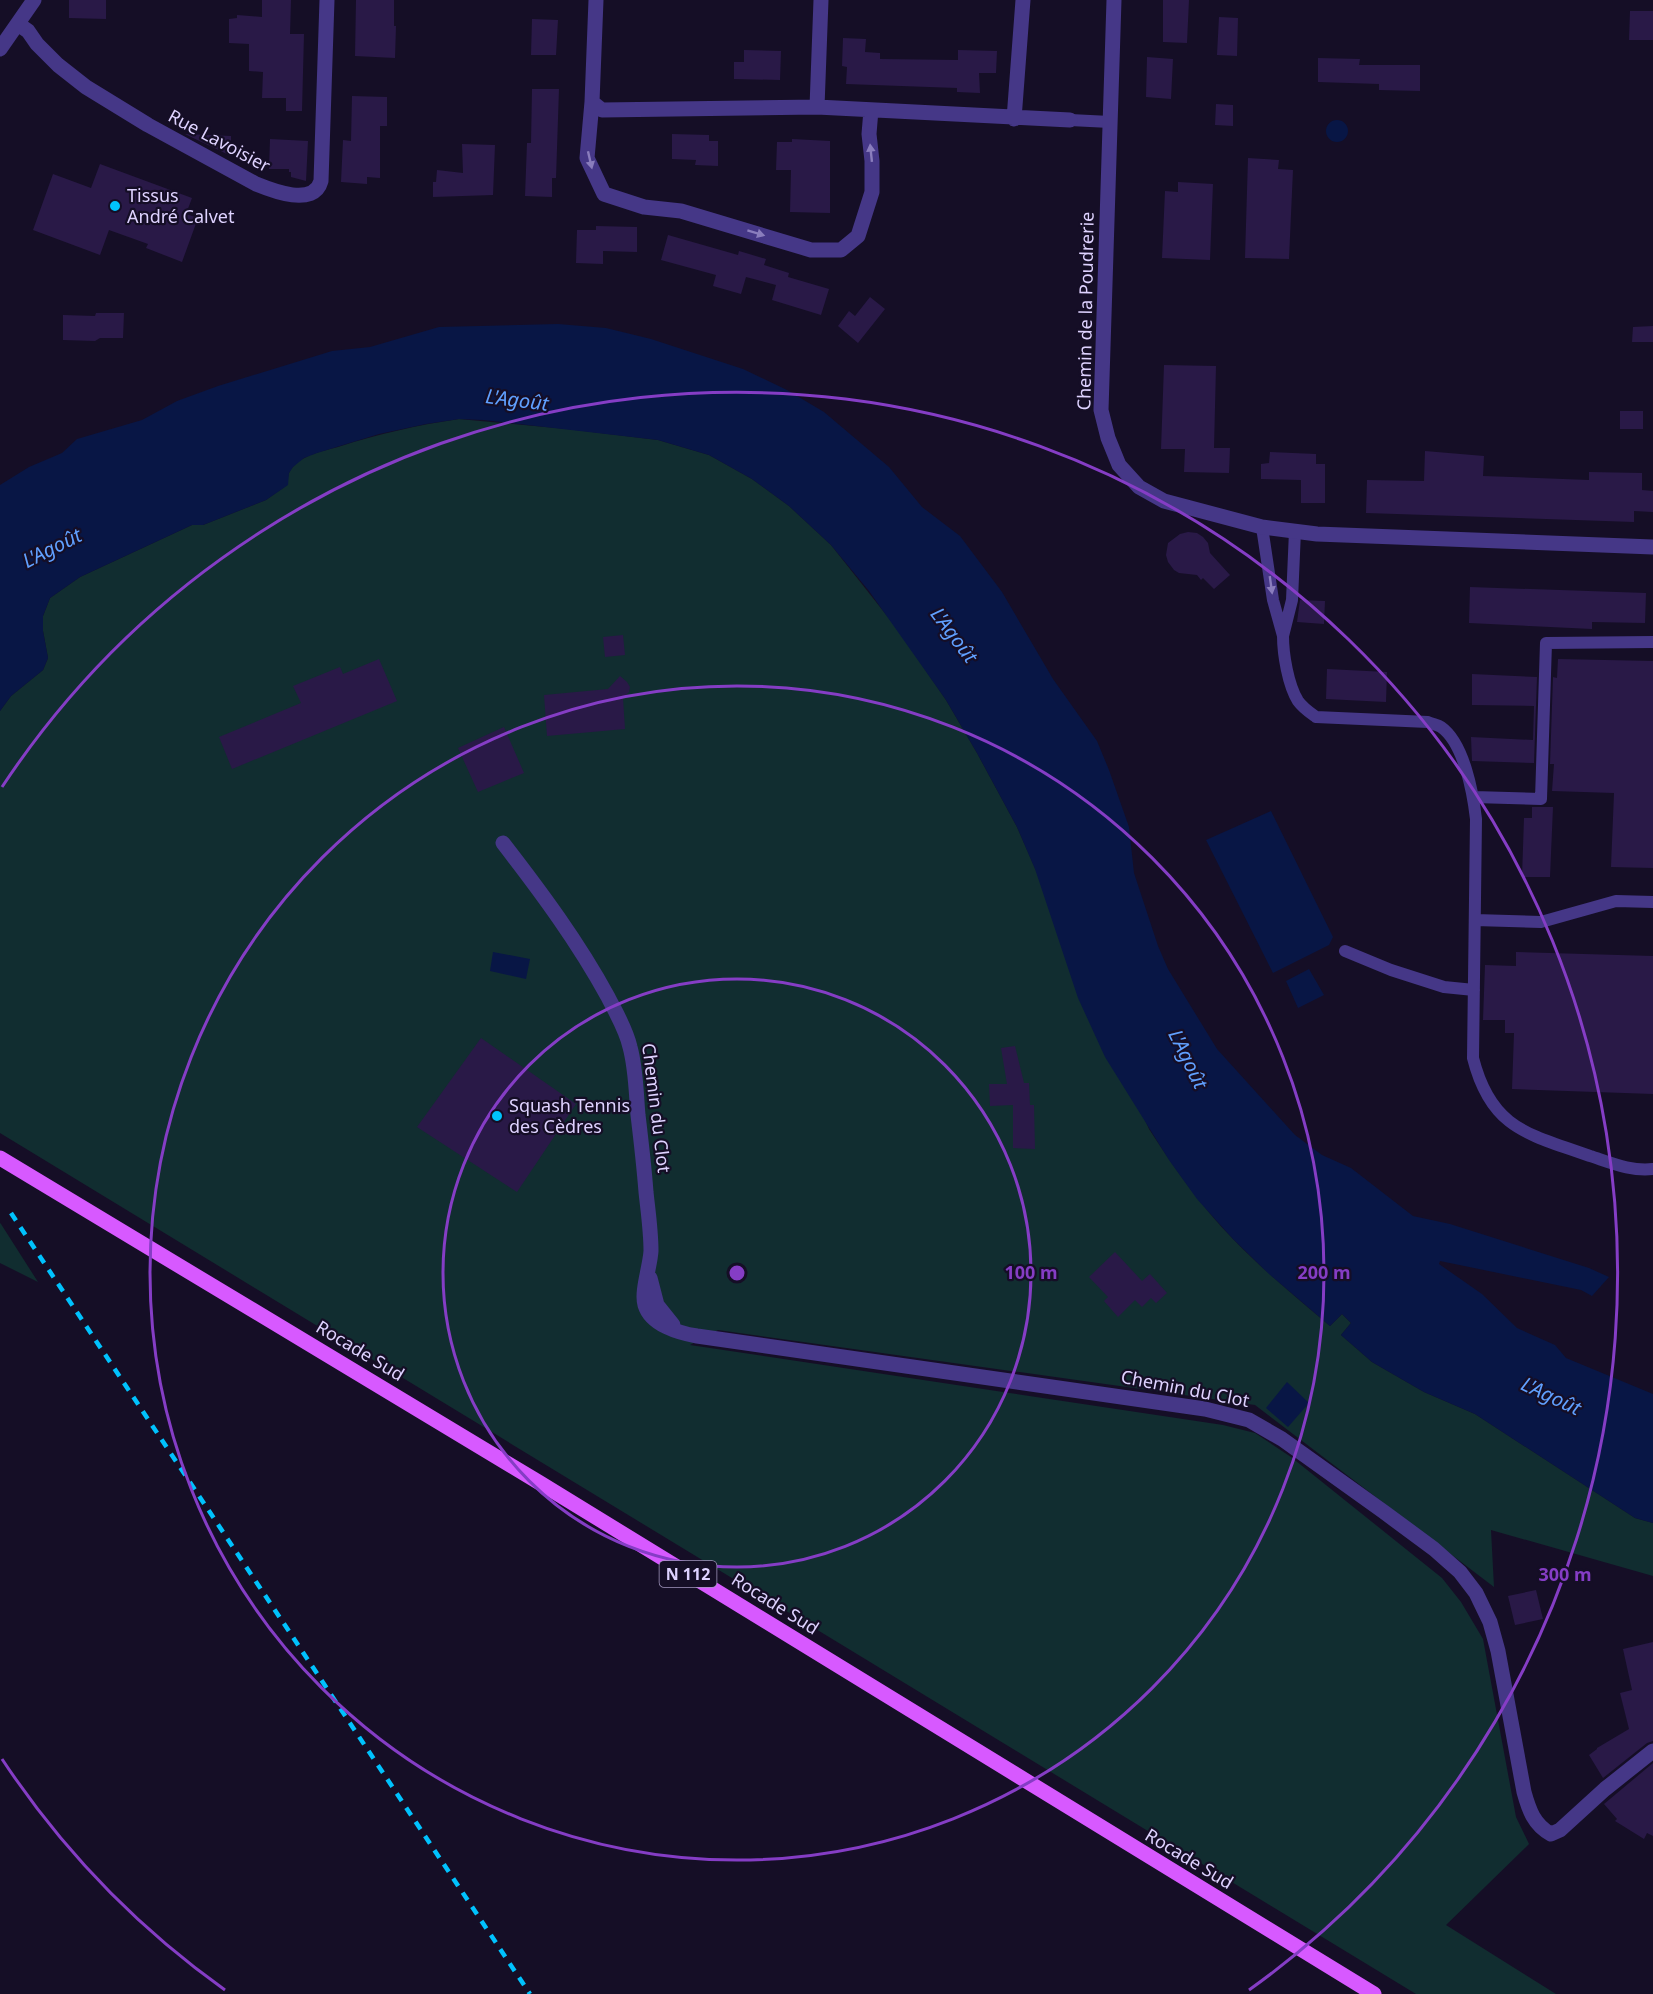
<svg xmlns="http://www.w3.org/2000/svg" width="1653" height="1994" font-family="'Noto Sans',sans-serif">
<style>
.green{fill:#112d30}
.water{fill:#081645}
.building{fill:#291947}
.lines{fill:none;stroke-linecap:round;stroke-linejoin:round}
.service{stroke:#453787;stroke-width:12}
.minor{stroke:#453787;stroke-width:15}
.primary{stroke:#d759ff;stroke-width:15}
.rail{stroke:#00c2fd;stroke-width:4.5;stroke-dasharray:9 8;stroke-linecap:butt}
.oneway{fill:#8a7dbd}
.ring{fill:none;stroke:#853dc5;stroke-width:3}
.poi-dot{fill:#00c2fd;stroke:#150e26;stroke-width:2}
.labels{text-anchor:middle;stroke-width:4.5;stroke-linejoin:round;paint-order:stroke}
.shield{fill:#150e26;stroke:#a297be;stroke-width:1.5}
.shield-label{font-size:16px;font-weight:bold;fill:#ded2ff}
.street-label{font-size:18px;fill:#ded2ff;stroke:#150e26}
.poi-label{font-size:18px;fill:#ded2ff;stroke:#150e26;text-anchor:start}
.water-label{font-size:20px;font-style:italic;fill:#60a0ff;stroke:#150e26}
.centre{fill:#853dc5;stroke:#150e26;stroke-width:3}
.ring-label{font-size:18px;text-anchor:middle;font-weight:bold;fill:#853dc5;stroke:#150e26;stroke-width:4.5;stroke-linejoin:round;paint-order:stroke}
</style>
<rect width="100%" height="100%" fill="#150e26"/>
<path class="green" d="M 459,419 L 567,429 L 658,440 L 709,455 L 752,479 L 789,506 L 831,545 L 895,626 L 946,700 L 977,753 L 1017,827 L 1149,1129 C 1174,1168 1201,1206 1233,1239 C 1263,1270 1297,1298 1330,1326 L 1342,1314 L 1351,1323 L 1341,1335 L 1372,1362 L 1424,1392 L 1475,1414 L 1635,1518 L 1653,1523 L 1653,1576 L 1491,1530 L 1494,1587 L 1255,1405 L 718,1330 L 690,1345 L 1223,1425 L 1255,1433 L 1291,1457 L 1442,1578 L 1461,1602 L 1483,1639 L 1516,1817 L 1529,1844 L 1446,1925 L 1556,1994 L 1416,1994 L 0,1133 L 0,711 L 11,696 L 43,670 L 48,658 L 43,631 L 43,616 L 50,598 L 80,577 L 192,525 L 203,525 L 266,500 L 287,485 C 288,479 288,472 292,468 C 302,455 323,451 338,447 C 378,434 418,425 459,419 Z
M 0,1223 L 1,1224 L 38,1282 L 0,1263 Z"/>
<path class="water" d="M1326 131a11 11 0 1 1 22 0a11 11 0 1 1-22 0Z
M 558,324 L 606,328 L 651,339 L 743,369 L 787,390 L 824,412 L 889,467 L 922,507 L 960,536 L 1002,592 L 1053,679 L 1097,741 L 1109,770 L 1129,827 L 1134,873 L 1158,946 L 1168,969 L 1217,1049 L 1295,1135 L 1322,1155 L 1351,1168 L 1413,1216 L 1450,1224 L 1589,1268 L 1609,1277 L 1592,1296 L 1581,1290 L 1440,1261 L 1439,1264 L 1482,1294 L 1517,1328 L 1555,1345 L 1566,1358 L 1653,1394 L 1653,1523 L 1635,1518 L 1475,1414 L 1424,1392 L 1372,1362 L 1341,1335 L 1351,1323 L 1342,1314 L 1330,1326 L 1269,1274 L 1233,1239 L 1197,1199 L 1169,1160 L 1105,1057 L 1078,998 L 1035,869 L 1017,827 L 977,753 L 946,700 L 869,591 L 831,545 L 789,506 L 752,479 L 709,455 L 658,440 L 483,420 L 459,419 L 426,424 L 379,434 L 317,453 L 304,458 L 293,467 L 289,473 L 288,485 L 266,500 L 203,525 L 192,525 L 80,577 L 50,598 L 43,616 L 43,631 L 48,658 L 43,670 L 11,696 L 0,711 L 0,485 L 29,467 L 62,453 L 77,439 L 142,420 L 177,401 L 218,386 L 332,351 L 370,347 L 439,327 Z
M 1271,811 L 1333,937 L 1329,945 L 1273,973 L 1206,840 Z
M 493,952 L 530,959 L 526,979 L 490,971 Z
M 1309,969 L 1324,995 L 1298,1008 L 1286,981 Z
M 1287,1382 L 1309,1403 L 1288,1427 L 1266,1408 Z"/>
<path class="building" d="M 69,0 L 106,0 L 106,19 L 69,18 Z
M 262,0 L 291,0 L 290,34 L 304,34 L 302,111 L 286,111 L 286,98 L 262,98 L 263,72 L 249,71 L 249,44 L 229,43 L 229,19 L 237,18 L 237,15 L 262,17 Z
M 356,0 L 394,0 L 394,26 L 396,26 L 395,58 L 355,56 Z
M 1163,0 L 1189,0 L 1187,43 L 1163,42 Z
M 1630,11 L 1653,11 L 1653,40 L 1629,40 Z
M 1219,17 L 1238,18 L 1237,56 L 1217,55 Z
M 532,19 L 558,20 L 556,55 L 531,55 Z
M 843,38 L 866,39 L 865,52 L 880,53 L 880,59 L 958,60 L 958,50 L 997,51 L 996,73 L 979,73 L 980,93 L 957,92 L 957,88 L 846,84 L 847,67 L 842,66 Z
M 744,50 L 781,51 L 780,80 L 734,79 L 734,62 L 744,62 Z
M 1147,57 L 1173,59 L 1171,99 L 1146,97 Z
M 1318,58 L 1360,59 L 1359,65 L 1420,65 L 1420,91 L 1379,90 L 1379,84 L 1318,82 Z
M 532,89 L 559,89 L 556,178 L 552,178 L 552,197 L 525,196 L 527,143 L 531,143 Z
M 352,96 L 387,97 L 387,126 L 380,126 L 380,178 L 367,177 L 367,184 L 341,182 L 343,140 L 351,141 Z
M 1216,104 L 1233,105 L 1233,126 L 1215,125 Z
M 185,134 L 231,136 L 231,156 L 189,136 Z
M 672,134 L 709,135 L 709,141 L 718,141 L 718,166 L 695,165 L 696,160 L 672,159 Z
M 270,139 L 308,141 L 306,181 L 291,177 L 291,172 L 289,172 L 289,169 L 269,169 Z
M 792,139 L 830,141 L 830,213 L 790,212 L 791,170 L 776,170 L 777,142 L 792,142 Z
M 462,144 L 495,145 L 493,195 L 433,197 L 433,182 L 436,182 L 437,170 L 463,173 Z
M 1248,158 L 1279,160 L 1278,169 L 1293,170 L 1289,259 L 1245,258 Z
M 100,164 L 192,198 L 186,214 L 198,218 L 182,262 L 146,248 L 148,244 L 109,230 L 100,255 L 33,230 L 53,174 L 91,188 Z
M 1178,182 L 1213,184 L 1210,260 L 1162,258 L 1165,191 L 1178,192 Z
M 596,226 L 637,227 L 637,252 L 603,251 L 603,264 L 576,263 L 577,230 L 596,230 Z
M 668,235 L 738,255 L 739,251 L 766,259 L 764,265 L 789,273 L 788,277 L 829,289 L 821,315 L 772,300 L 776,285 L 746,277 L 741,294 L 713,286 L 716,275 L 661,260 Z
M 870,297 L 885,309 L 858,343 L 838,326 L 849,311 L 855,316 Z
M 96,313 L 124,313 L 123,338 L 100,338 L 95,341 L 63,340 L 63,315 L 95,316 Z
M 1653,326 L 1653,342 L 1632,342 L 1633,327 Z
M 1164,365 L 1216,366 L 1214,448 L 1230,448 L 1229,473 L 1184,472 L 1185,449 L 1161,449 Z
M 1620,411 L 1643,411 L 1643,429 L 1620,429 Z
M 1425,451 L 1484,456 L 1483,476 L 1589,480 L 1589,472 L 1642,473 L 1642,490 L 1653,491 L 1653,512 L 1634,511 L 1634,522 L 1366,513 L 1367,480 L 1424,481 Z
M 1270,452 L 1316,454 L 1316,464 L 1325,464 L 1325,503 L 1301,503 L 1301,480 L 1261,479 L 1261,464 L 1269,463 Z
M 1188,532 L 1197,533 L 1203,537 L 1208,543 L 1210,553 L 1230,575 L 1214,589 L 1203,578 L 1201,580 L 1197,575 L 1179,573 L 1174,570 L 1168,562 L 1166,555 L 1168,543 L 1180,534 Z
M 1470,587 L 1646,593 L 1645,623 L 1592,622 L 1592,629 L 1469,623 Z
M 1300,600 L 1325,601 L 1324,624 L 1297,622 Z
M 623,635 L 625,655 L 605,657 L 603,637 Z
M 379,659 L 397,701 L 232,769 L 219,737 L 301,703 L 293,686 L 340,667 L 343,674 Z
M 1558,659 L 1653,661 L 1653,868 L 1611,867 L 1614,793 L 1552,791 L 1554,764 L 1550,764 L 1553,677 L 1557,678 Z
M 1327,669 L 1387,672 L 1386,702 L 1326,699 Z
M 1472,674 L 1537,677 L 1534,763 L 1472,761 L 1471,737 L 1533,740 L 1534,706 L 1472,705 Z
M 620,676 L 627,682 L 630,687 L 629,692 L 623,698 L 625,729 L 547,736 L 544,695 L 608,689 Z
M 504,727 L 524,773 L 478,792 L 458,748 Z
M 1532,807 L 1553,807 L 1550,877 L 1522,877 L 1524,818 L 1532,818 Z
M 1516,952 L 1653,956 L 1653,1094 L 1512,1089 L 1514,1033 L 1505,1033 L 1505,1020 L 1483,1020 L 1485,965 L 1516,966 Z
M 481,1038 L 576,1104 L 517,1192 L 417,1127 Z
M 1015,1046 L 1024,1083 L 1029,1083 L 1030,1105 L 1034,1105 L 1035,1149 L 1013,1148 L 1013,1105 L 990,1106 L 989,1084 L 1007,1084 L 1001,1048 Z
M 1115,1252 L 1142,1281 L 1150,1274 L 1167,1293 L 1156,1303 L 1151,1298 L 1142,1307 L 1135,1300 L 1118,1317 L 1104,1301 L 1108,1297 L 1089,1277 Z
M 1536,1590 L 1543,1619 L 1515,1625 L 1508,1596 Z
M 1653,1642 L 1653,1741 L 1647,1743 L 1603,1778 L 1589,1755 L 1597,1749 L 1597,1748 L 1629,1729 L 1620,1693 L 1632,1690 L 1623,1649 Z
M 1653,1763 L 1653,1836 L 1647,1833 L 1644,1839 L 1615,1821 L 1617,1819 L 1604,1804 Z"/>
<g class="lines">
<path class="service" d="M 1070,120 L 1110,122
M 1262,527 L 1273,600 L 1283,636 L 1292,600 L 1295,531
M 1283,636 C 1283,654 1288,685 1298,701 C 1303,708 1309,712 1316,717 L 1428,722 C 1432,724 1438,725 1441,727 C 1464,743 1473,793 1476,819 L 1473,1058 C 1491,1129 1528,1134 1590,1156 C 1609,1162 1632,1172 1653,1169
M 1474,797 L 1541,799 L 1546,643 L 1653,642
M 1475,920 L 1541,922 L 1616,901 L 1653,902
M 1345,951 L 1391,970 L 1444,987 L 1474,990"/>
<path class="minor" d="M 596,0 L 592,102 L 602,110 L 817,107 L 1070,120
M 1114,0 L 1101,410 L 1108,438 L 1119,465 L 1139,487 L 1164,501 L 1262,527 L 1317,534 L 1653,547
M 18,24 L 28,31 L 37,44 L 58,65 L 86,87 L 148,125 L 256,184 C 273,191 314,207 321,181 L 327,0
M 0,49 L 34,0
M 592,102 L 587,158 L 604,194 L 644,207 L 681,211 L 811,250 L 841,250 L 858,236 L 872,192 L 872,161 L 869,134 L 871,110
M 817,107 L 821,0
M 1014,119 L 1023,0
M 503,843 C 541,892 578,942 608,997 C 616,1013 626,1029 630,1047 C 636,1069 636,1092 638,1115 C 641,1140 644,1166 646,1192 C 648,1211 651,1231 651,1251 C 650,1267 641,1292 645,1305 C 651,1325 679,1333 697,1336 L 1205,1409 L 1249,1420 L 1282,1439 L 1384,1512 L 1434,1549 L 1460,1572 L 1476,1593 L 1490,1622 L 1498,1651 L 1524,1792 C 1529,1810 1534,1825 1551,1834 L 1560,1830 L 1605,1789 L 1653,1751
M 650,1278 L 657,1305 L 673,1325"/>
<path class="primary" d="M 0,1158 L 540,1483 L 1374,1994"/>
<path class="rail" d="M 11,1213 L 530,1994"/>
</g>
<defs><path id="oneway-solid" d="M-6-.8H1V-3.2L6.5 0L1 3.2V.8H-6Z" transform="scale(1.5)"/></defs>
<g class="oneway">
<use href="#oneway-solid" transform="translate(871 153) rotate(-96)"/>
<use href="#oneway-solid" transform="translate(590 160) rotate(77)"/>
<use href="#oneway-solid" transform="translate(756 233) rotate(17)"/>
<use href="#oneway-solid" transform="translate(1271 585) rotate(82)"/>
</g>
<g class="ring">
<circle cx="737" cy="1273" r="294"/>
<circle cx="737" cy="1273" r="587"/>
<path d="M225 1990A881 881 0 0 1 2 1759M2 787A881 881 0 1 1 1249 1990"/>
</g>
<g class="poi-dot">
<circle cx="115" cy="206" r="6"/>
<circle cx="497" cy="1116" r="6"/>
</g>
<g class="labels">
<rect class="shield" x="659.5" y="1561" width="57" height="26" rx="4.5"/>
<g class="shield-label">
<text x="688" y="1580">N 112</text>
</g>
<g class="street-label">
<text transform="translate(219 141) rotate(28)" y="6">Rue Lavoisier</text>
<text transform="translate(1086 311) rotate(-89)" y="6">Chemin de la Poudrerie</text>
<text transform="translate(656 1108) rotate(83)" y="6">Chemin du Clot</text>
<text transform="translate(360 1351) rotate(31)" y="6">Rocade Sud</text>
<text transform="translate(1185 1389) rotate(11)" y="6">Chemin du Clot</text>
<text transform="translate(775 1604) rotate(32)" y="6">Rocade Sud</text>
<text transform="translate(1189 1859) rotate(31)" y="6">Rocade Sud</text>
</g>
<g class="poi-label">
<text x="127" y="202">Tissus<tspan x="127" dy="21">André Calvet</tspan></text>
<text x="509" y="1112">Squash Tennis<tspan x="509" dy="21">des Cèdres</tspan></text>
</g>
<g class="water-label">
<text transform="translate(517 400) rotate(7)" y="7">L'Agoût</text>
<text transform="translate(52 548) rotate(-27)" y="7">L'Agoût</text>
<text transform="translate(954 635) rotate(53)" y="7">L'Agoût</text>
<text transform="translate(1188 1059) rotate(64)" y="7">L'Agoût</text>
<text transform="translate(1551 1396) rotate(25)" y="7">L'Agoût</text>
</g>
</g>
<circle cx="737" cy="1273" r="9" class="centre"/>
<g class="ring-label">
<text x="1031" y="1279">100 m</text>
<text x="1324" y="1279">200 m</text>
<text x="1565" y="1581">300 m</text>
</g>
</svg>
